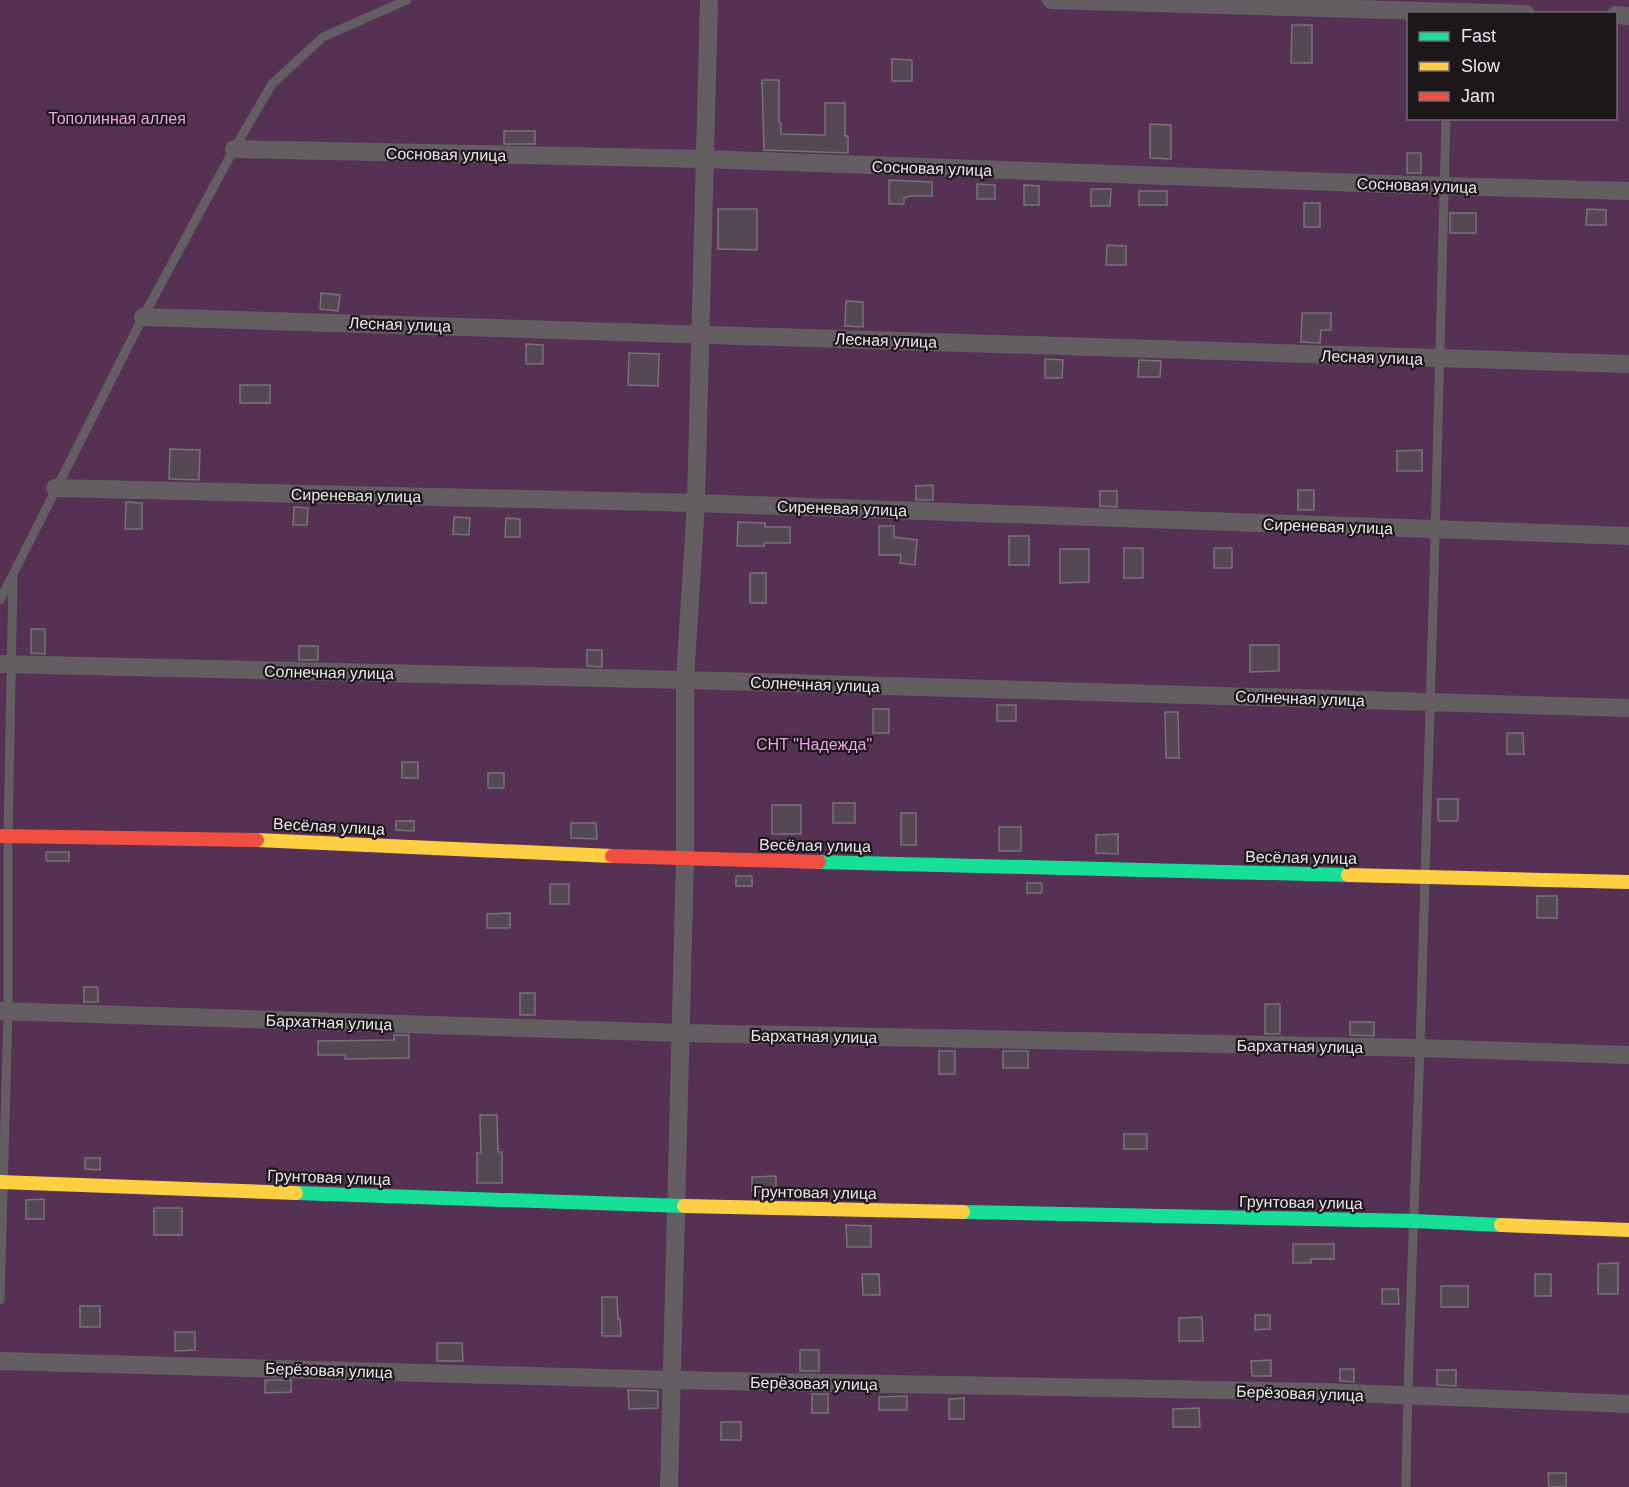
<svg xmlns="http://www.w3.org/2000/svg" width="1629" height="1487" font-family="Helvetica,sans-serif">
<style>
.green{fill:#553153;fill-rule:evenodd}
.building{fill:#554854;stroke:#787277;stroke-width:1.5}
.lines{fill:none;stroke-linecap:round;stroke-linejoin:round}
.lane{stroke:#645e63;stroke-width:9}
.street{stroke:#645e63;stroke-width:18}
.fast{stroke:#16e098;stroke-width:14}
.slow{stroke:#ffcf43;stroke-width:14}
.jam{stroke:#f24e42;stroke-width:14}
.labels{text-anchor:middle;stroke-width:4.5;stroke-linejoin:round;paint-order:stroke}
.park-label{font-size:16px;fill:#f1a2ea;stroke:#1d171c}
.street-label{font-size:16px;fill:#efe5ed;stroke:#1d171c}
</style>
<rect width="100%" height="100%" fill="#363036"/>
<path class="green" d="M 0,0 L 1629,0 L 1629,1487 L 0,1487 ZM 1408,14 L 1616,14 L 1616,118 L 1408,118 Z"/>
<path class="building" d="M 1292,25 L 1312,25 L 1312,63 L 1291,63 Z
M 892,59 L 912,60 L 912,81 L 892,81 Z
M 762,80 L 779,80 L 779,123 L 781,123 L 781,134 L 825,135 L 825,103 L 845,103 L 845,136 L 848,136 L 848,153 L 764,150 Z
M 1150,124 L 1171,125 L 1171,159 L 1150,158 Z
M 504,131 L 535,131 L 535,144 L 504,144 Z
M 1407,153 L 1421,153 L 1421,173 L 1407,173 Z
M 889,180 L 932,182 L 932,196 L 910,196 L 904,198 L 904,204 L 889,204 Z
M 977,184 L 995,185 L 995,199 L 977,199 Z
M 1024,185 L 1039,186 L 1039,205 L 1024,205 Z
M 1091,189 L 1111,189 L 1110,206 L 1091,206 Z
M 1139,191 L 1167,191 L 1167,205 L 1139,205 Z
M 1304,203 L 1320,203 L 1320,227 L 1304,227 Z
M 718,209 L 757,209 L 757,250 L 718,249 Z
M 1587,209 L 1606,210 L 1606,225 L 1586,225 Z
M 1450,213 L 1476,213 L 1476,233 L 1450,233 Z
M 1107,245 L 1126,246 L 1126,265 L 1106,265 Z
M 321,293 L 340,295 L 338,311 L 320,309 Z
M 846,301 L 863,302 L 863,327 L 845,326 Z
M 1302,313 L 1331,313 L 1331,330 L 1321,330 L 1320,343 L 1301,342 Z
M 526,344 L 543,345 L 543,364 L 526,364 Z
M 629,353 L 659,354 L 658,386 L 628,385 Z
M 1045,359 L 1063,360 L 1062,378 L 1045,378 Z
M 1139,360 L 1161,361 L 1160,377 L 1138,377 Z
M 240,385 L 270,385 L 270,403 L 240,403 Z
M 170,449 L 200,450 L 199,480 L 169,479 Z
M 1422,450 L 1422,471 L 1397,471 L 1397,451 Z
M 933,485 L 933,500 L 916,500 L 916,486 Z
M 1298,490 L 1314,490 L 1314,510 L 1298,510 Z
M 1100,491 L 1117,491 L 1117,507 L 1100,506 Z
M 126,502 L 142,503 L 142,529 L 125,529 Z
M 294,507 L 308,508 L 307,525 L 293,525 Z
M 454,517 L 470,518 L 469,535 L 453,534 Z
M 506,518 L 520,519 L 520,537 L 505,537 Z
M 738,522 L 765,523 L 765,527 L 790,527 L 790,543 L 764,543 L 764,546 L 737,546 Z
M 879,526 L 894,526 L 894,537 L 917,540 L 915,565 L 900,563 L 901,555 L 879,555 Z
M 1009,536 L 1029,536 L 1029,565 L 1009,565 Z
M 1124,548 L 1143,548 L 1143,578 L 1124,578 Z
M 1214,548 L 1232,548 L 1232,568 L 1214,568 Z
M 1060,549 L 1089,549 L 1089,582 L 1060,583 Z
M 750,573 L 766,573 L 766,603 L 750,603 Z
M 31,629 L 45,629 L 45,654 L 31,653 Z
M 1250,645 L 1279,645 L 1279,671 L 1250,672 Z
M 299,646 L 318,646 L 318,660 L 299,660 Z
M 587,650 L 602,650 L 602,667 L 587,666 Z
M 997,705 L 1016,705 L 1016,721 L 997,721 Z
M 873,709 L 889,709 L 889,733 L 873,733 Z
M 1165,712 L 1178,712 L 1179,758 L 1166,758 Z
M 1507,733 L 1523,733 L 1524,754 L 1507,754 Z
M 402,762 L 418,762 L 418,778 L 402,778 Z
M 488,773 L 504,773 L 504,788 L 488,788 Z
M 1438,799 L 1458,799 L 1458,821 L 1438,821 Z
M 833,803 L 855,803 L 855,823 L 833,823 Z
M 772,805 L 801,805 L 801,834 L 772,834 Z
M 901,813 L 916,813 L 916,845 L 901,845 Z
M 396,821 L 414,821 L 414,831 L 396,830 Z
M 571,823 L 596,823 L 597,839 L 571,838 Z
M 999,827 L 1021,827 L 1021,851 L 999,851 Z
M 1118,834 L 1118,854 L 1096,853 L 1096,835 Z
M 46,852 L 69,852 L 69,861 L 46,861 Z
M 736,876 L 752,876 L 752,886 L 736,886 Z
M 1027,883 L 1042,883 L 1042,893 L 1027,893 Z
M 550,884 L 569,884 L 569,904 L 550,904 Z
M 1537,896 L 1557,896 L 1557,918 L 1537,918 Z
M 510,913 L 510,928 L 487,928 L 487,914 Z
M 84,987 L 98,987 L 98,1002 L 84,1002 Z
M 520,993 L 535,993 L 535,1015 L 520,1015 Z
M 1265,1004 L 1280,1004 L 1280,1034 L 1265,1034 Z
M 1350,1022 L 1374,1022 L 1374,1036 L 1350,1035 Z
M 394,1035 L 409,1035 L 409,1058 L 345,1059 L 345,1055 L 318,1055 L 318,1041 L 394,1040 Z
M 939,1051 L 955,1051 L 955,1074 L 939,1074 Z
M 1003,1051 L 1028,1051 L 1028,1068 L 1003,1068 Z
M 480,1115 L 497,1115 L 498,1152 L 502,1152 L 502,1183 L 477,1183 L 477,1153 L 481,1153 Z
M 1124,1134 L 1147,1134 L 1147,1149 L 1124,1149 Z
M 85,1158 L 100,1158 L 100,1170 L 85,1169 Z
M 776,1176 L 776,1192 L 752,1192 L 752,1177 Z
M 44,1199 L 44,1219 L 26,1219 L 26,1200 Z
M 154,1208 L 182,1208 L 182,1235 L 154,1235 Z
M 846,1225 L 871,1226 L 871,1247 L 847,1247 Z
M 1293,1244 L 1334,1244 L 1334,1259 L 1311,1259 L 1311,1263 L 1293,1263 Z
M 1618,1263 L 1618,1294 L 1598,1294 L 1598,1264 Z
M 862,1274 L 879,1274 L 880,1295 L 863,1295 Z
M 1535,1274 L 1551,1274 L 1551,1296 L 1535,1296 Z
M 1441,1286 L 1468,1286 L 1468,1307 L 1441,1307 Z
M 1382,1289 L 1398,1289 L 1399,1304 L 1382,1304 Z
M 602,1297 L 617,1297 L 618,1319 L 620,1319 L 621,1336 L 602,1336 Z
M 80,1306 L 100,1306 L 100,1327 L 80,1327 Z
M 1255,1315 L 1270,1315 L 1270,1329 L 1255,1330 Z
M 1202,1317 L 1203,1341 L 1179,1341 L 1179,1318 Z
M 175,1332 L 195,1332 L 195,1350 L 175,1351 Z
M 437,1343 L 462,1343 L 463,1361 L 437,1361 Z
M 800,1350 L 819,1350 L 819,1371 L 800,1371 Z
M 1271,1360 L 1271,1376 L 1252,1376 L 1251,1361 Z
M 1340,1369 L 1354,1369 L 1354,1382 L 1340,1381 Z
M 1437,1370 L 1456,1370 L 1456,1386 L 1437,1385 Z
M 265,1380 L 291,1380 L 291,1392 L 265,1393 Z
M 628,1390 L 658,1391 L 658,1408 L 629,1409 Z
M 812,1394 L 828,1394 L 828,1413 L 812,1413 Z
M 907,1396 L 907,1410 L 879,1410 L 879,1397 Z
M 964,1398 L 964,1419 L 949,1419 L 949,1399 Z
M 1199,1408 L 1200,1427 L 1173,1427 L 1173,1409 Z
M 721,1422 L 741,1422 L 741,1440 L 721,1440 Z
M 1548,1473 L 1566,1473 L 1566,1487 L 1549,1487 Z"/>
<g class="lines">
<path class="lane" d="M 0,600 L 143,317 L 234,149 L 272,84 L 323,37 L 407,0
M 0,1300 L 8,1012 L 8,836 L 13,577
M 1406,1487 C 1408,1340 1415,1194 1420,1047 C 1429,737 1439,428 1446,118"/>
<path class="street" d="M 1051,0 L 1526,14
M 1616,15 L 1629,16
M 234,149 L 704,159 L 1444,186 L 1629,191
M 143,317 L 1629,364
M 55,488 L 696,503 L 1629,536
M 0,664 L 685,680 L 1629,708
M 0,1011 L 682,1033 L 1420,1048 L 1629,1055
M 0,1361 L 672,1380 L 1325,1392 L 1629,1404
M 669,1487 L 685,859 L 685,680 L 696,503 L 709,0"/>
<path class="fast" d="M 819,862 L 1348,875
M 296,1193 L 684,1206
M 963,1212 L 1414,1221 L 1501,1225"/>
<path class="slow" d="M 257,840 L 612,856
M 1348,875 L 1629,882
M 0,1182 L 296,1193
M 684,1206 L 963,1212
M 1501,1225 L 1629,1230"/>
<path class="jam" d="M 0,836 L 257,840
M 612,856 L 819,862"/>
</g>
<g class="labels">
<g class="park-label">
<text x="117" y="124">Тополинная аллея</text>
<text x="814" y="750">СНТ "Надежда"</text>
</g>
<g class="street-label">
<text transform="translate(446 154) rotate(1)" y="6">Сосновая улица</text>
<text transform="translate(932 168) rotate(2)" y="6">Сосновая улица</text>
<text transform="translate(1417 185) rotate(2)" y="6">Сосновая улица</text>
<text transform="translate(400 324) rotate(2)" y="6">Лесная улица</text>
<text transform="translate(886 340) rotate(2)" y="6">Лесная улица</text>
<text transform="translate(1372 357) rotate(2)" y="6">Лесная улица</text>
<text transform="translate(356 495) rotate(1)" y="6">Сиреневая улица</text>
<text transform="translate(842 508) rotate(2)" y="6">Сиреневая улица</text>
<text transform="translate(1328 526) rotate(2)" y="6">Сиреневая улица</text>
<text transform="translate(329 672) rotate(1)" y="6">Солнечная улица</text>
<text transform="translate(815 684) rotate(2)" y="6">Солнечная улица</text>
<text transform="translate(1300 698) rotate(2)" y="6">Солнечная улица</text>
<text transform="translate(329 826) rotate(3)" y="6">Весёлая улица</text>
<text transform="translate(815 845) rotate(1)" y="6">Весёлая улица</text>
<text transform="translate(1301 857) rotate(1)" y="6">Весёлая улица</text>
<text transform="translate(329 1022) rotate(2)" y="6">Бархатная улица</text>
<text transform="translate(814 1036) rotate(1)" y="6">Бархатная улица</text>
<text transform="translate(1300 1046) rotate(1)" y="6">Бархатная улица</text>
<text transform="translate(329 1177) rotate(2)" y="6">Грунтовая улица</text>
<text transform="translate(815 1192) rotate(1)" y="6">Грунтовая улица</text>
<text transform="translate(1301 1202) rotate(1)" y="6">Грунтовая улица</text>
<text transform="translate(329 1370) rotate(2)" y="6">Берёзовая улица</text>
<text transform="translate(814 1383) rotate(1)" y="6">Берёзовая улица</text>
<text transform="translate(1300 1393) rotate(2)" y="6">Берёзовая улица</text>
</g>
</g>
<rect x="1407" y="12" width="210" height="108" fill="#1d171c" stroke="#716970" stroke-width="1.5"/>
<rect x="1419" y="32" width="30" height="9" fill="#16e098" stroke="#716970" stroke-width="1.5"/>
<text x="1461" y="42" font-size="18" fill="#efe5ed">Fast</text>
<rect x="1419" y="62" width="30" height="9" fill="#ffcf43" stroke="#716970" stroke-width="1.5"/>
<text x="1461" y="72" font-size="18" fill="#efe5ed">Slow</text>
<rect x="1419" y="92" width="30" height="9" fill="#f24e42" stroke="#716970" stroke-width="1.5"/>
<text x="1461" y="102" font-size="18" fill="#efe5ed">Jam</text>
</svg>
